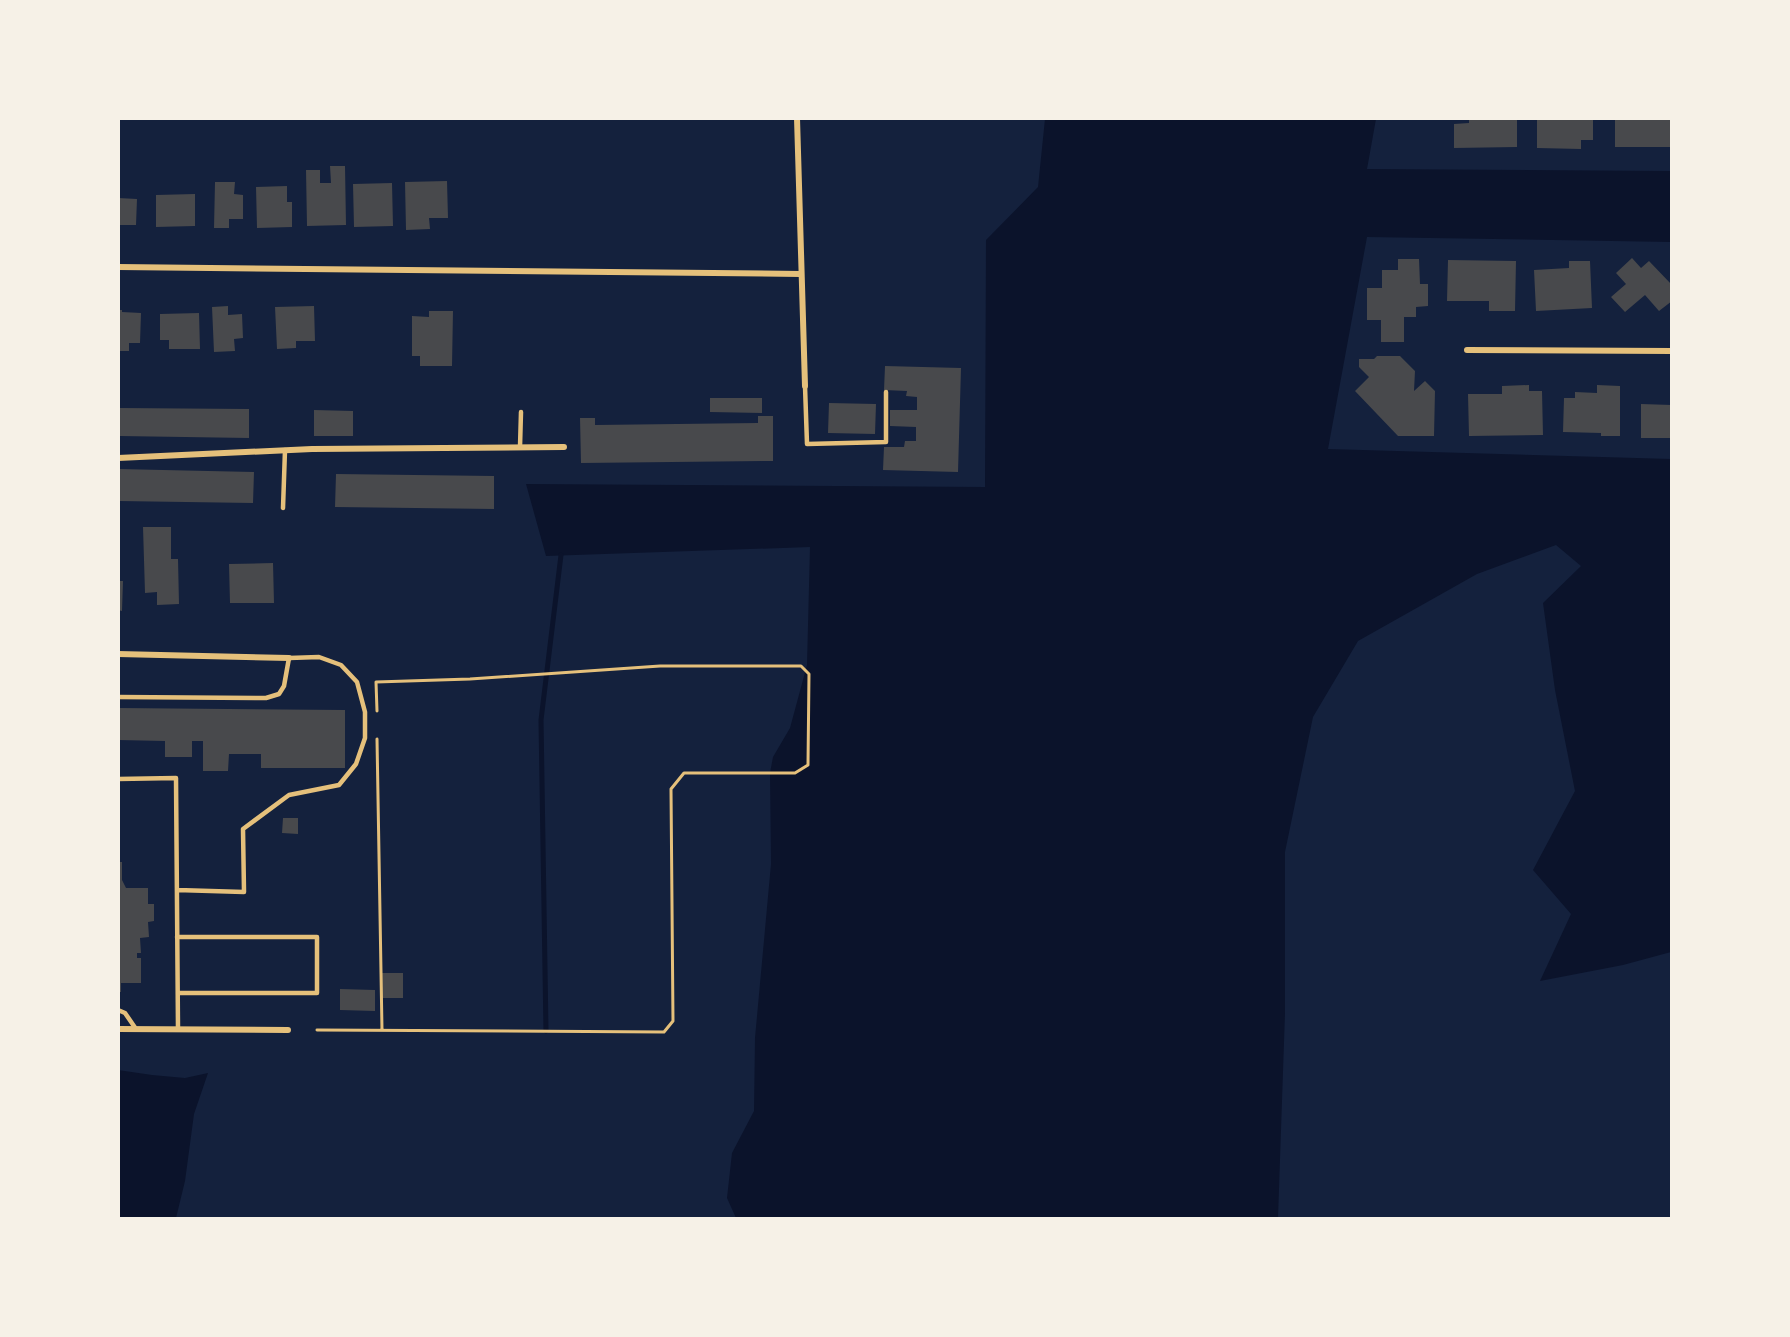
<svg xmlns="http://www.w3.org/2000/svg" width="1790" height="1337" font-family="Lora,serif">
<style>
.water{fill:#0b132b}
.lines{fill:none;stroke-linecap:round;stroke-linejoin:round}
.stream{stroke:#0b132b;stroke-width:5}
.building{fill:#48494c}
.path{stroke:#e5c07b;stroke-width:3}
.service{stroke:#e5c07b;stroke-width:4.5}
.minor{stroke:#e5c07b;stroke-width:6}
</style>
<rect width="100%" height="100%" fill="#14213d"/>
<path class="water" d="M 1045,119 L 1376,119 L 1367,169 L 1671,171 L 1671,242 L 1367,237 L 1328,449 L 1671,459 L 1671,952 L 1623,965 L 1540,981 L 1571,914 L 1533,870 L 1575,791 L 1555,690 L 1543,603 L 1581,566 L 1556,545 L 1477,574 L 1358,641 L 1313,717 L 1285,852 L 1285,1013 L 1278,1218 L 736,1218 L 727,1198 L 732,1153 L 754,1111 L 755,1038 L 771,864 L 770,773 L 773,757 L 790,728 L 807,665 L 810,547 L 546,556 L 526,484 L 985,487 L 986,240 L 1038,187 Z
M 118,1070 L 152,1075 L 185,1078 L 208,1073 L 194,1114 L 185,1181 L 176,1218 L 119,1218 Z"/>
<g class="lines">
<path class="stream" d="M 546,1031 L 541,720 L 561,555"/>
</g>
<path class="building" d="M 1469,118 L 1517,118 L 1517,147 L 1454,148 L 1454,124 L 1469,123 Z
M 1537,118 L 1593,118 L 1593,140 L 1581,140 L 1581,149 L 1537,148 Z
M 1615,118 L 1672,118 L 1672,147 L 1615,147 Z
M 330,166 L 345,166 L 346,225 L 307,226 L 306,170 L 320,170 L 320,183 L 331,183 Z
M 447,181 L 448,218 L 429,218 L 430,229 L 406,230 L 405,182 Z
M 215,182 L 235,182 L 234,194 L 243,195 L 243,219 L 229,219 L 229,228 L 214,228 Z
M 392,183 L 393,226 L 354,227 L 353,184 Z
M 287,186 L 287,202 L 292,202 L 292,227 L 257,228 L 256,187 Z
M 195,194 L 195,226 L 156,227 L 156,195 Z
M 118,198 L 137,199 L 136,225 L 118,225 Z
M 1632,258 L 1641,268 L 1649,261 L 1672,285 L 1672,301 L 1659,311 L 1645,295 L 1625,312 L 1611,297 L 1626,284 L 1616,273 Z
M 1398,259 L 1419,259 L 1420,284 L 1428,284 L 1428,306 L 1416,307 L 1416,317 L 1404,317 L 1404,342 L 1381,342 L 1381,320 L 1367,320 L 1367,288 L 1382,288 L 1382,270 L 1398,270 Z
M 1448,260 L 1516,261 L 1515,311 L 1489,311 L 1489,301 L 1447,301 Z
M 1569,261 L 1590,261 L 1592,308 L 1536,311 L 1534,270 L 1569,268 Z
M 228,306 L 228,315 L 242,314 L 243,338 L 234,339 L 235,351 L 214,352 L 212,307 Z
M 314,306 L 315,341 L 296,341 L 296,348 L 277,349 L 275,307 Z
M 118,310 L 122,310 L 122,312 L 141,313 L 140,343 L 129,343 L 129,351 L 118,351 Z
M 429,311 L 453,311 L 452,366 L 420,366 L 420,356 L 412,356 L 412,316 L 429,317 Z
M 199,313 L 200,349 L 169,349 L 169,340 L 160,340 L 160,314 Z
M 1377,356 L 1400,356 L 1415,371 L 1414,391 L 1425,381 L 1435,391 L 1434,436 L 1398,436 L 1355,391 L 1369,377 L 1359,367 L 1359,359 L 1374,359 Z
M 885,366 L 961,368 L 958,472 L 883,470 L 884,447 L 904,447 L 905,441 L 916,441 L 916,427 L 890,426 L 890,410 L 917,410 L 917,397 L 906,396 L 907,391 L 884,390 Z
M 1529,385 L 1529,391 L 1542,391 L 1543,435 L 1469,436 L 1468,394 L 1502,394 L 1502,386 Z
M 1597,385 L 1620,386 L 1620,436 L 1601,436 L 1601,433 L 1563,432 L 1564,398 L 1575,398 L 1575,392 L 1597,393 Z
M 710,398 L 762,398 L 762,413 L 710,412 Z
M 829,403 L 876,404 L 875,434 L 828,433 Z
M 1641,404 L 1672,405 L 1672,438 L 1641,438 Z
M 119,408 L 249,409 L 249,438 L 119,436 Z
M 314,410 L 353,411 L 353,436 L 314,436 Z
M 758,416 L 773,416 L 773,461 L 581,463 L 580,418 L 595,418 L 595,425 L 758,423 Z
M 118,469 L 254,472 L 253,503 L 118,501 Z
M 336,474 L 494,476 L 494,509 L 335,507 Z
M 143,527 L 171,527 L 171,559 L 178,559 L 179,604 L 157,605 L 157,592 L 145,593 Z
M 273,563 L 274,603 L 230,603 L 229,564 Z
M 118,581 L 123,581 L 122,611 L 118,610 Z
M 118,708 L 345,710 L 345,768 L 261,768 L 261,754 L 229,754 L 228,771 L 203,771 L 203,741 L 192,741 L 192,757 L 165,757 L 165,741 L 118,740 Z
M 283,818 L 298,818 L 298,834 L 282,833 Z
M 118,862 L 122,862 L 122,880 L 126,888 L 148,888 L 148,904 L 154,904 L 154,921 L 148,922 L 149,937 L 140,938 L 141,953 L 137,953 L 137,958 L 141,958 L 141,983 L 121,983 L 121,992 L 118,992 Z
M 381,973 L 403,973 L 403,998 L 382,998 Z
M 340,989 L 375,990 L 375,1011 L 340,1010 Z"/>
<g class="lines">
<path class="path" d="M 377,739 L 382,1030
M 317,1030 L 664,1032 L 673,1021 L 671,789 L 684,773 L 795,773 L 808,765 L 809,674 L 801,666 L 660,666 L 470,679 L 376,682 L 377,711"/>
<path class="service" d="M 805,386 L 807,444 L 886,442 L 886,392
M 520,447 L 521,412
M 283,508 L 285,450
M 118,697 L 266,698 L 279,694 L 284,686 L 289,658 L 319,657 L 341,665 L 357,682 L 365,712 L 365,738 L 356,764 L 339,785 L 289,795 L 243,829 L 244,892 L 177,890
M 118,779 L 176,778 L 178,1029
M 177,937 L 317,937 L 317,993 L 178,993
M 118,1010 L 125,1013 L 136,1029"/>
<path class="minor" d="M 797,118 L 805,386
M 118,267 L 801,274
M 1467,350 L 1672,351
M 118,458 L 312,449 L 564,447
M 118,654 L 289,658
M 118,1029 L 288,1030"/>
</g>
<rect width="1790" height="1337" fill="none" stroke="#f6f1e7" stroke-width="240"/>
</svg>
